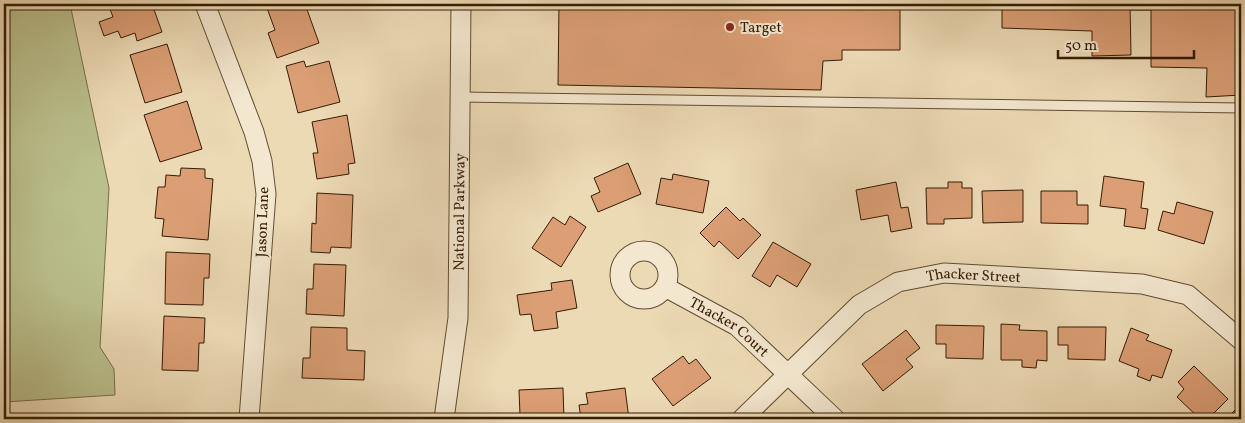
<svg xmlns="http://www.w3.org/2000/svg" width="1245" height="423" font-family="Vollkorn,serif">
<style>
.green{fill:#babf8c;stroke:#786e48}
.building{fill:#db9e75;stroke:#351c04}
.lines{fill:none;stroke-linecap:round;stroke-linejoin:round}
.service-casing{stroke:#634c30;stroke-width:11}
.minor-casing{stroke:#634c30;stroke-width:21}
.service{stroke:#f3e7cf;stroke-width:9}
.minor{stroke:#f3e7cf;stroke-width:19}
.poi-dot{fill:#8f2418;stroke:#f3e7cf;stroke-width:2}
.labels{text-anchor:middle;stroke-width:4;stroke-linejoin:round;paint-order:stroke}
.poi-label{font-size:15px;fill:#351c04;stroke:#f3e7cf;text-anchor:start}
.street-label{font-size:15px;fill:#351c04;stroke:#f3e7cf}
</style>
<rect width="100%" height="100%" fill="#ecdab5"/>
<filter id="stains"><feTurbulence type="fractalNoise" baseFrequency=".004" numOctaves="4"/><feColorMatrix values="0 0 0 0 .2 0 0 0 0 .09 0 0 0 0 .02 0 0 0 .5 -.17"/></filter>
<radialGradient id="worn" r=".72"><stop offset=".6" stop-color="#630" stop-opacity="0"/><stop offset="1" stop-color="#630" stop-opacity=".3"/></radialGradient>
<path class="green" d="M 4,4 L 70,4 L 109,188 L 100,347 L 114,369 L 115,395 L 4,402 Z"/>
<path class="building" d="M 108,4 L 152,4 L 162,32 L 137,41 L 135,33 L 121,38 L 118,31 L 104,36 L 99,22 L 113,17 Z
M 278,4 L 305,4 L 319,43 L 277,58 L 268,33 L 275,30 L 267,8 Z
M 559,4 L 900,4 L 900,50 L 842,50 L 842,60 L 823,61 L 821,90 L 558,85 Z
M 1002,4 L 1130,4 L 1131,55 L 1092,56 L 1092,31 L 1002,28 Z
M 1130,4 L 1241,4 L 1241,95 L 1206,97 L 1207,68 L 1151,67 L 1151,10 L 1130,10 Z
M 167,44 L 182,92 L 145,103 L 130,55 Z
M 304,61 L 306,67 L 329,61 L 340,102 L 298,113 L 286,66 Z
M 187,101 L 202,149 L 160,162 L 144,115 Z
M 347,115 L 355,163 L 348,164 L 349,174 L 317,179 L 313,153 L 318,153 L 312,122 Z
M 628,163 L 641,194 L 598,212 L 591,196 L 600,192 L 594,178 Z
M 181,168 L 205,169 L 205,178 L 213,179 L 208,240 L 162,236 L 164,219 L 155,218 L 158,187 L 165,187 L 166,175 L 180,176 Z
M 673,174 L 709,181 L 703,213 L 656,204 L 661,178 L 672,180 Z
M 1104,176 L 1144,182 L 1141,208 L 1148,209 L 1145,229 L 1124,226 L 1126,209 L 1100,206 Z
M 896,182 L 901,208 L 908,207 L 912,228 L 891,232 L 888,215 L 861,220 L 856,190 Z
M 948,182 L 962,182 L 962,188 L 972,188 L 972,218 L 944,219 L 944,224 L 927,224 L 926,188 L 948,188 Z
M 1023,190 L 1023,222 L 983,223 L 982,191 Z
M 1041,191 L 1077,191 L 1077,205 L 1088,205 L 1088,224 L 1041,223 Z
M 317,193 L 353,195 L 351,248 L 331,247 L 330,253 L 311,252 L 312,223 L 316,224 Z
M 1177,202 L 1213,212 L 1204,244 L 1158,230 L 1163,211 L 1174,214 Z
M 726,207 L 740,221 L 743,218 L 761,235 L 738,259 L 719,241 L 714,247 L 700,233 Z
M 570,216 L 586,227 L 561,267 L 532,248 L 553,217 L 565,225 Z
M 773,242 L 811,264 L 797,287 L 777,275 L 770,287 L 752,276 Z
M 166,252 L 210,254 L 209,278 L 204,278 L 203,305 L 165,304 Z
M 314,264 L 346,265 L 344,316 L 306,314 L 307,289 L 313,289 Z
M 572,280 L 577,308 L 556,312 L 558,328 L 534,331 L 531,314 L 520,315 L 517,295 L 552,290 L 551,283 Z
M 164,316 L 205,318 L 204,343 L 199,343 L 198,371 L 162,370 Z
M 1001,324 L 1020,325 L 1019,330 L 1047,331 L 1047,361 L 1037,360 L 1036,368 L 1022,367 L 1022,360 L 1001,360 Z
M 936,325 L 984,326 L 983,359 L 946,358 L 946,344 L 936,344 Z
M 311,327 L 347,328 L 347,350 L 365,351 L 364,380 L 302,378 L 303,358 L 310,358 Z
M 1058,327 L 1106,327 L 1105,360 L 1068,359 L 1068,345 L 1058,345 Z
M 1131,328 L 1149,335 L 1146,340 L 1172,350 L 1162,378 L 1152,375 L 1150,381 L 1137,376 L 1139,369 L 1119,361 Z
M 906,330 L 920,348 L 906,359 L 913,367 L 883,391 L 862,364 Z
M 683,356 L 689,364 L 696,359 L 711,378 L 673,406 L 652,379 Z
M 1194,366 L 1228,399 L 1208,419 L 1200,419 L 1177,397 L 1184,389 L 1178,382 Z
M 563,388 L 564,419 L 543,419 L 543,415 L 520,415 L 519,390 Z
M 625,388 L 629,419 L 581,419 L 579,405 L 588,404 L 586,393 Z
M 1237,408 L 1241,413 L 1241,419 L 1226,419 Z"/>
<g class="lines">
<g class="service-casing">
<path id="service" d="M 461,97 L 1241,108"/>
</g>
<g class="minor-casing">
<g id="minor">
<path d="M 205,4 L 254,132 L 262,161 L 266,194 L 249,419"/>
<circle cx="644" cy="275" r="24"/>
<path id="s1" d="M 665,287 L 737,326 L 835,419"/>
<path id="s2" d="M 444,419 L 458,318 L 461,4"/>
<path id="s3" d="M 742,419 L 859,305 L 898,282 L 944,273 L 1142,284 L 1188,295 L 1241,340"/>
</g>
</g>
<use href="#service" class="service"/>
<use href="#minor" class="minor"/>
</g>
<circle class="poi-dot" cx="730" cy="27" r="5"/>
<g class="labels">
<g class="poi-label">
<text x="740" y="32">Target</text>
</g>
<g class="street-label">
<text dy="5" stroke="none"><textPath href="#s2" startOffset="208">National Parkway</textPath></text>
<text transform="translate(262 222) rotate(-88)" y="5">Jason Lane</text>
<text dy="5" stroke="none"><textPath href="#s3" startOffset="285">Thacker Street</textPath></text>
<text dy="5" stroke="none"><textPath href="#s1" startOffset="76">Thacker Court</textPath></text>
</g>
</g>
<rect width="1245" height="423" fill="none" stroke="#ecdab5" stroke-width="20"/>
<rect x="5" y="5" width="1235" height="413" fill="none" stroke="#351c04" stroke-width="2.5"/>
<rect x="10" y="10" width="1225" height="403" fill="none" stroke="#351c04"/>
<path d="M1058 50v8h136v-8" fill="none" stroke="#351c04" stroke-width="2.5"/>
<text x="1065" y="50" font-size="15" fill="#351c04" stroke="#f3e7cf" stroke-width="4" paint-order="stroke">50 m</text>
<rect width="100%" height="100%" filter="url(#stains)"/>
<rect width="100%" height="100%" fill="url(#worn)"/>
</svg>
